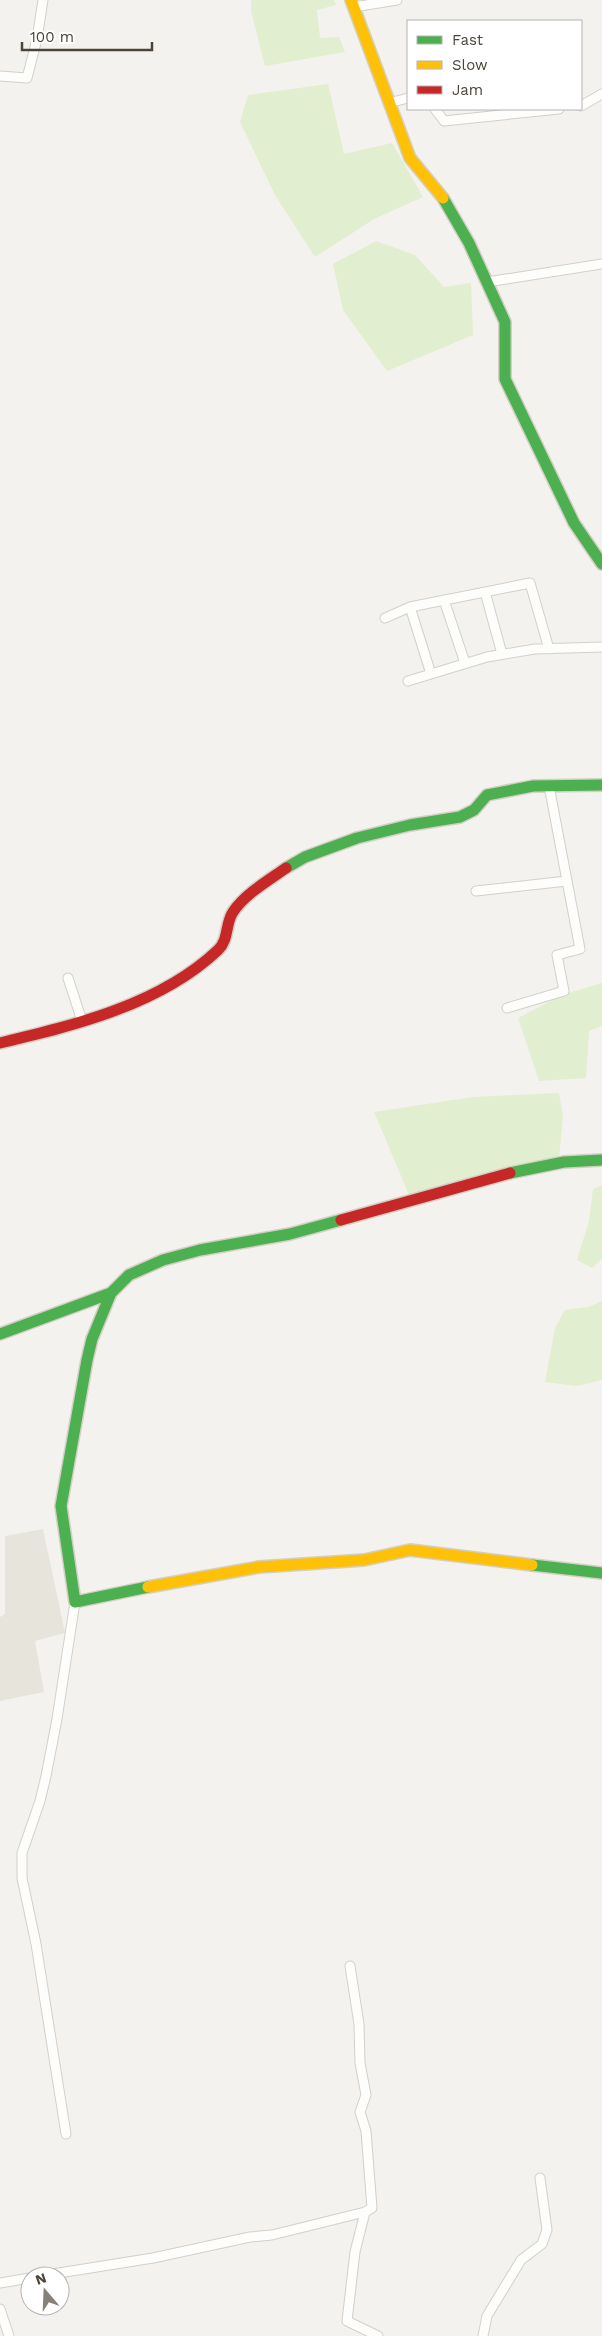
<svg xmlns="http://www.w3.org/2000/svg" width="602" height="2336" font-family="'Work Sans',sans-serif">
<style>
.residential{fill:#e7e4dc}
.green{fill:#e1eecf}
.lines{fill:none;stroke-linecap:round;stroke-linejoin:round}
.street-casing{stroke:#d2d0cb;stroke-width:11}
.fast-casing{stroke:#d3cfc5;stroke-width:14}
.slow-casing{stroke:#d3cfc5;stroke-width:14}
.jam-casing{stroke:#d3cfc5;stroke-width:14}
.street{stroke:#fdfdfc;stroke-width:9}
.fast{stroke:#4caf50;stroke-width:11}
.slow{stroke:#ffc107;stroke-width:11}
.jam{stroke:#c62828;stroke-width:11}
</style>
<rect width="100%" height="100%" fill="#f4f2ee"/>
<path class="residential" d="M 43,1529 L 65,1633 L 35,1641 L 44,1692 L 0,1701 L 0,1617 L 5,1614 L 5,1536 Z"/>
<path class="green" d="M 251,0 L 334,0 L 336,5 L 317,10 L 320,38 L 339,37 L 345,52 L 265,66 L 251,11 Z
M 328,84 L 344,154 L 392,143 L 423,197 L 374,219 L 315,257 L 275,195 L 240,122 L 248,95 Z
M 376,241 L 415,255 L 444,287 L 471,283 L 473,335 L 387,371 L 343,310 L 333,264 Z
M 602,983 L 602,1026 L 589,1031 L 586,1078 L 539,1081 L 518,1018 L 562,995 Z
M 559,1093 L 563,1116 L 559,1159 L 459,1180 L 409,1195 L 374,1112 L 473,1097 Z
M 602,1185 L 602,1259 L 592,1268 L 577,1260 L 589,1221 L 593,1189 Z
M 602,1301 L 602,1380 L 577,1386 L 545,1382 L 555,1328 L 565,1310 L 588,1307 Z"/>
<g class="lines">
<g class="street-casing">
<path id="street" d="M 354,7 L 397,0
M 0,76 L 27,78 L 37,39 L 43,0
M 389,103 L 408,98
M 581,106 L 602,94
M 435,109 L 444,121 L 559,109
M 487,282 L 602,264
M 485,592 L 502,654
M 444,600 L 465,663
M 410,607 L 431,674
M 385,618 L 410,607 L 530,583 L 549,649
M 408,681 L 487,657 L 535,649 L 602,647
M 476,891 L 567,881
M 68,978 L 82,1021
M 507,1008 L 564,991 L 557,955 L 580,949 L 549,786
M 66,2134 L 36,1944 L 22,1878 L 22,1853 L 40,1801 L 46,1776 L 57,1719 L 75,1602
M 365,2212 L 355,2252 L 347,2321 L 378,2336
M 40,2276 L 153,2258 L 250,2237 L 272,2235 L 365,2212 L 372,2208 L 366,2131 L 360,2112 L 366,2095 L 360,2063 L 359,2024 L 350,1966
M 0,2283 L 30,2278
M 0,2309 L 9,2336
M 483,2336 L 487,2316 L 521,2260 L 542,2244 L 547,2230 L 540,2178"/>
</g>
<g class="fast-casing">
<path id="fast" d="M 443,198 L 469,243 L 505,322 L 505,379 L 574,523 L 602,564
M 286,868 L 305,857 L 357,838 L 410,825 L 460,817 L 474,810 L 487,795 L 533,786 L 602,785
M 510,1173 L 564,1162 L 602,1160
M 111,1293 L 92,1339 L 87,1360 L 61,1506 L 75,1602 L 148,1587
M 0,1334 L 111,1293 L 129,1275 L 163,1260 L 200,1250 L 290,1234 L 341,1220
M 532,1565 L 602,1573"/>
</g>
<g class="slow-casing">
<path id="slow" d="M 351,0 L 410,158 L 443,198
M 148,1587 L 259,1567 L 364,1560 L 410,1550 L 532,1565"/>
</g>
<g class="jam-casing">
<path id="jam" d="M 0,1043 C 75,1025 160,1005 218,950 C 229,940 225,924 233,912 C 245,894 269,880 286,868
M 341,1220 L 510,1173"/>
</g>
<use href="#street" class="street"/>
<use href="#fast" class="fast"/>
<use href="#slow" class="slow"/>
<use href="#jam" class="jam"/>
</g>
<rect x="407" y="20" width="175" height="90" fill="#ffffff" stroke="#b7b4b0"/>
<rect x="417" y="36" width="25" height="8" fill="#4caf50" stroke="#b7b4b0"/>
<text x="452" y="45" font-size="15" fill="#4b4439">Fast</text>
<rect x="417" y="61" width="25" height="8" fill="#ffc107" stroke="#b7b4b0"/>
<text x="452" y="70" font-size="15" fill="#4b4439">Slow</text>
<rect x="417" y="86" width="25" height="8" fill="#c62828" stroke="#b7b4b0"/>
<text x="452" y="95" font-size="15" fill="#4b4439">Jam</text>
<g transform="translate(45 2291) rotate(341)"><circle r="24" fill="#ffffff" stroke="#b7b4b0"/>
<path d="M0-4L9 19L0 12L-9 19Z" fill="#868178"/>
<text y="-8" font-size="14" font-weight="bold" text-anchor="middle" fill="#4b4439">N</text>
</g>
<path d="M22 42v8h130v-8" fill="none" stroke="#4b4439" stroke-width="2.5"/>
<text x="30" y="42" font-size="15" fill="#4b4439" stroke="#ffffff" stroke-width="4" paint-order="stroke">100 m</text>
</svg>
